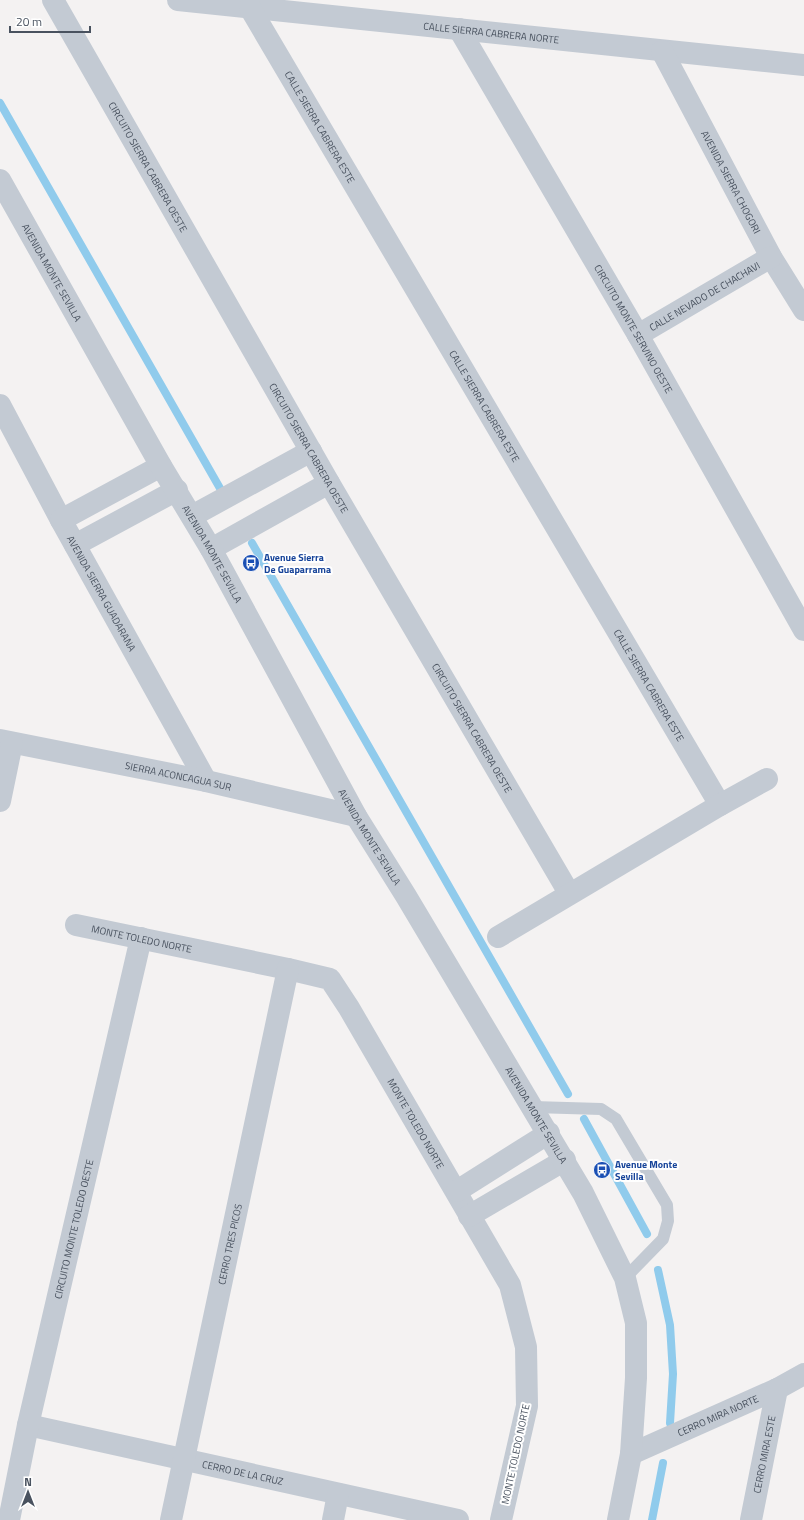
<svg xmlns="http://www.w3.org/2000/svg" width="804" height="1520" font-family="'Titillium Web',sans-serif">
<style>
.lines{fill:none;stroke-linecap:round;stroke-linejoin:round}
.stream{stroke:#90cbec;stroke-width:8}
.service{stroke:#c3cad3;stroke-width:12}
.minor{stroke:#c3cad3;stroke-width:22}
.tertiary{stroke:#c3cad3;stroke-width:22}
.labels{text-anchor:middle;stroke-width:4;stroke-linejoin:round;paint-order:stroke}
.street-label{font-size:10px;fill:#49525f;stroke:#fff}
.transit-label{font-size:10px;font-weight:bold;fill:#164399;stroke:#fff;text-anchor:start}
</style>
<rect width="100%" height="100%" fill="#f4f2f2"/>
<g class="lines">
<path class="stream" d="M 0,103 L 221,490
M 252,543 L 568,1094
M 584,1119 L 647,1234
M 658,1270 L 670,1325 L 673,1374 L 670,1423
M 652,1520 L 663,1463"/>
<path class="service" d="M 533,1107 L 601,1109 L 616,1119 L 667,1205 L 668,1221 L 663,1239 L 625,1278"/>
<g class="minor">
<path id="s1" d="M 53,0 L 329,483 L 569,893"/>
<path id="s2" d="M 178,0 L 804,65"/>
<path id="s3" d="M 250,8 L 720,805"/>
<path id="s4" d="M 459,29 L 638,335 L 804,630"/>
<path id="s5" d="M 662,51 L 771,257 L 804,310"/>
<path id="s6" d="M 638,335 L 771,257"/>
<path id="s7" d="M 0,405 L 61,520 L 206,781"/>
<path d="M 192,516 L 311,451"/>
<path d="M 61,520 L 161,466"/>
<path d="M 75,545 L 177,490"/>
<path d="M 211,549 L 329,483"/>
<path id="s8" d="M 0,740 L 206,781 L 356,816"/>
<path d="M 0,801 L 12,743"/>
<path id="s9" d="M 76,925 L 288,969 L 330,979 L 349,1008 L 510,1285 L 526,1347 L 527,1406 L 501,1520"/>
<path d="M 498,937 L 720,805 L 767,779"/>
<path d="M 457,1191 L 549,1133"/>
<path d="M 469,1216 L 565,1160"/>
<path id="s10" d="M 28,1425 L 458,1520"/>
<path id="s11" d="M 631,1454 L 777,1389 L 804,1374"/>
<path id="s12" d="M 9,1520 L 28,1425 L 141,938"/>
<path id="s13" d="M 171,1520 L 288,969"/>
<path d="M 333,1520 L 338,1494"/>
<path id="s14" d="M 751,1520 L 777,1389"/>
</g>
<path class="tertiary" id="s15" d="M 0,180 L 161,466 L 211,549 L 356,816 L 406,896 L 583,1193 L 625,1278 L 636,1323 L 636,1378 L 631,1454 L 618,1520"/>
</g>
<defs>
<g id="bus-disc" transform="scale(0.9)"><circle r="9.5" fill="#1a4fb4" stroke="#fff"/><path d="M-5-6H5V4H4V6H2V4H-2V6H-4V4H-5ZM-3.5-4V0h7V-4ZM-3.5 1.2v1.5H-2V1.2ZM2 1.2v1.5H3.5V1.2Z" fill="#fff"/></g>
</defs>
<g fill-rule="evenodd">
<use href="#bus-disc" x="251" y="563"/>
<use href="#bus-disc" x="602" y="1170"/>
</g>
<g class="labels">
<g class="street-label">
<text dy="4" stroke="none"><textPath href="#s2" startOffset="315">CALLE SIERRA CABRERA NORTE</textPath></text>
<text dy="4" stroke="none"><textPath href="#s3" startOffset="138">CALLE SIERRA CABRERA ESTE</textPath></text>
<text dy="4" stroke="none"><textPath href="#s1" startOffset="192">CIRCUITO SIERRA CABRERA OESTE</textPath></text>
<text dy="4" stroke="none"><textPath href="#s5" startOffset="148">AVENIDA SIERRA CHOGORI</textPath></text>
<text dy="4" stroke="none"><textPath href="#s15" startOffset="106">AVENIDA MONTE SEVILLA</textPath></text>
<text dy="4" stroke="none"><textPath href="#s6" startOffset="77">CALLE NEVADO DE CHACHAVI</textPath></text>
<text dy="4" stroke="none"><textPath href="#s4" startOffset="347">CIRCUITO MONTE SERVINO OESTE</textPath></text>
<text dy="4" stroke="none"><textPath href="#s3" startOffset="462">CALLE SIERRA CABRERA ESTE</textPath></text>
<text dy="4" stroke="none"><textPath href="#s1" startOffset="516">CIRCUITO SIERRA CABRERA OESTE</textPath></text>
<text dy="4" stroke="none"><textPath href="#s15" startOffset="430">AVENIDA MONTE SEVILLA</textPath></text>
<text dy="4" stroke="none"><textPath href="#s7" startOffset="214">AVENIDA SIERRA GUADARANA</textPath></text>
<text dy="4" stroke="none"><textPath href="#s3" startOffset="786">CALLE SIERRA CABRERA ESTE</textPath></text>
<text dy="4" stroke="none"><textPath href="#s1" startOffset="840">CIRCUITO SIERRA CABRERA OESTE</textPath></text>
<text dy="4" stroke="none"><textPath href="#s8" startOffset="182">SIERRA ACONCAGUA SUR</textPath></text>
<text dy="4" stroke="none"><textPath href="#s15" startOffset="754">AVENIDA MONTE SEVILLA</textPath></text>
<text dy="4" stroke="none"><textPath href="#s9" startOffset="67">MONTE TOLEDO NORTE</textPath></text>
<text dy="4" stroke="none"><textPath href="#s15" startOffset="1078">AVENIDA MONTE SEVILLA</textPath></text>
<text dy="4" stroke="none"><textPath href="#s9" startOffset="428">MONTE TOLEDO NORTE</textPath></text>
<text dy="4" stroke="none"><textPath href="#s12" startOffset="298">CIRCUITO MONTE TOLEDO OESTE</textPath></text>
<text dy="4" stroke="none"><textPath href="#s13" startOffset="282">CERRO TRES PICOS</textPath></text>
<text dy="4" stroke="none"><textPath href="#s11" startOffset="95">CERRO MIRA NORTE</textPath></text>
<text transform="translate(515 1454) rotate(-78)" y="4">MONTE TOLEDO NORTE</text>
<text dy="4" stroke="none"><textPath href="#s14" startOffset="67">CERRO MIRA ESTE</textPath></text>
<text dy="4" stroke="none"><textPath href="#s10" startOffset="220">CERRO DE LA CRUZ</textPath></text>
</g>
<g class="transit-label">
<text x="264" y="561">Avenue Sierra<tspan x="264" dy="12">De Guaparrama</tspan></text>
<text x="615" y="1168">Avenue Monte<tspan x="615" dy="12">Sevilla</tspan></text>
</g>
</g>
<g transform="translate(28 1492)" stroke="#ffffff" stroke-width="3" paint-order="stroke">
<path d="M0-3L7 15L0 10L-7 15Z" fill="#49525f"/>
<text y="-6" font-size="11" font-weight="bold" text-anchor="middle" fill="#49525f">N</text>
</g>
<path d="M10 26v6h80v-6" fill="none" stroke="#49525f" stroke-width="2"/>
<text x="16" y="26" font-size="12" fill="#49525f" stroke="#ffffff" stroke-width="3" paint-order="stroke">20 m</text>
</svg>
